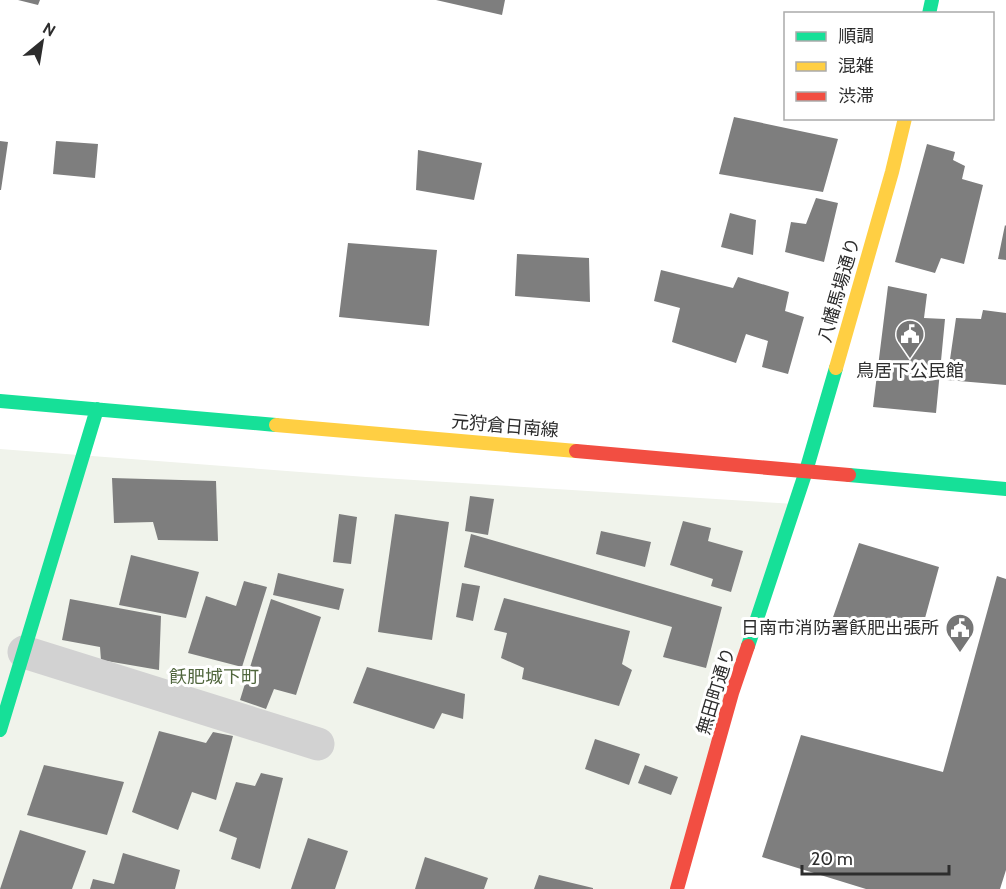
<svg xmlns="http://www.w3.org/2000/svg" width="1006" height="889" font-family="Cabin,'Noto Sans JP',sans-serif">
<style>
.green{fill:#f0f3eb}
.building{fill:#7e7e7e}
.lines{fill:none;stroke-linecap:round;stroke-linejoin:round}
.street{stroke:#d2d2d2;stroke-width:33}
.fast{stroke:#16e098;stroke-width:14}
.slow{stroke:#ffcf43;stroke-width:14}
.jam{stroke:#f24e42;stroke-width:14}
.labels{text-anchor:middle;stroke-width:6;stroke-linejoin:round;paint-order:stroke}
.street-label{font-size:18px;fill:#2d2d2d;stroke:#fff}
.poi-label{font-size:18px;fill:#2d2d2d;stroke:#fff}
.park-label{font-size:18px;fill:#50663d;stroke:#fff}
</style>
<rect width="100%" height="100%" fill="#fff"/>
<path class="green" d="M 0,449 L 366,477 L 795,504 L 677,889 L 0,889 Z"/>
<path class="building" d="M 18,0 L 40,0 L 38,5 Z
M 436,0 L 505,0 L 502,15 Z
M 734,117 L 838,139 L 823,192 L 719,174 Z
M 0,141 L 8,142 L 1,190 L 0,190 Z
M 56,141 L 98,144 L 95,178 L 53,174 Z
M 927,144 L 955,152 L 953,160 L 965,166 L 962,179 L 983,185 L 964,264 L 941,258 L 935,273 L 895,262 Z
M 418,150 L 482,163 L 474,200 L 416,190 Z
M 816,198 L 838,203 L 824,262 L 785,252 L 791,222 L 806,224 Z
M 730,213 L 756,220 L 753,255 L 721,247 Z
M 1005,225 L 1006,226 L 1006,260 L 998,259 Z
M 348,243 L 437,250 L 429,326 L 339,317 Z
M 517,254 L 589,258 L 590,302 L 515,296 Z
M 661,270 L 733,288 L 738,277 L 789,292 L 785,311 L 804,317 L 788,374 L 762,367 L 768,341 L 746,334 L 736,363 L 672,342 L 680,308 L 654,301 Z
M 888,286 L 927,294 L 924,318 L 945,319 L 936,413 L 873,407 Z
M 983,310 L 1006,313 L 1006,385 L 947,380 L 956,318 L 981,319 Z
M 112,478 L 216,481 L 218,541 L 158,540 L 153,522 L 114,523 Z
M 470,496 L 494,499 L 488,535 L 465,531 Z
M 339,514 L 357,517 L 351,564 L 333,562 Z
M 395,514 L 449,522 L 432,640 L 378,632 Z
M 683,521 L 711,528 L 708,541 L 743,551 L 731,592 L 711,586 L 713,579 L 670,565 Z
M 601,531 L 651,542 L 645,567 L 596,554 Z
M 471,534 L 722,607 L 706,668 L 663,657 L 672,627 L 464,567 Z
M 859,543 L 939,567 L 922,629 L 891,621 L 884,637 L 832,620 Z
M 131,555 L 199,572 L 186,618 L 119,605 Z
M 278,573 L 344,589 L 339,610 L 273,595 Z
M 997,576 L 1006,579 L 1006,870 L 1000,889 L 866,889 L 762,857 L 801,735 L 943,772 Z
M 244,581 L 267,587 L 242,667 L 188,653 L 206,596 L 236,606 Z
M 462,583 L 480,586 L 473,621 L 456,617 Z
M 504,598 L 630,631 L 622,664 L 632,670 L 619,706 L 522,679 L 524,668 L 501,658 L 507,633 L 494,630 Z
M 70,599 L 161,616 L 159,670 L 101,660 L 100,647 L 62,640 Z
M 271,599 L 321,617 L 296,695 L 274,689 L 266,709 L 240,700 Z
M 367,667 L 465,694 L 463,719 L 442,713 L 434,729 L 353,703 Z
M 159,731 L 206,743 L 213,732 L 233,736 L 216,800 L 192,792 L 178,830 L 132,812 Z
M 595,739 L 640,754 L 629,785 L 585,769 Z
M 44,765 L 124,782 L 107,835 L 27,815 Z
M 645,765 L 678,777 L 671,795 L 638,783 Z
M 261,773 L 283,778 L 260,869 L 231,859 L 237,838 L 219,831 L 236,782 L 255,786 Z
M 20,830 L 86,851 L 72,889 L 0,889 Z
M 308,838 L 348,851 L 335,889 L 291,889 Z
M 123,853 L 180,870 L 175,889 L 90,889 L 93,879 L 114,884 Z
M 425,857 L 488,878 L 484,889 L 415,889 Z
M 539,875 L 593,888 L 593,889 L 534,889 Z"/>
<g class="lines">
<path class="street" d="M 24,652 L 318,744"/>
<path class="fast" d="M 929,14 L 932,0
M 0,401 L 276,425
M 849,475 L 1006,489
M 748,646 L 806,471 L 836,368
M 0,730 L 97,409"/>
<path class="slow" d="M 836,368 L 892,172 L 905,118
M 276,425 L 576,451"/>
<path class="jam" d="M 576,451 L 849,475
M 677,889 L 732,693 L 748,646"/>
</g>
<defs>
<g id="civic-pin" transform="scale(1.5)"><path d="M0 17L-7.5 6A9.5 9.5 0 1 1 7.5 6Z" fill="#767676" stroke="#fff"/><path d="M-.6-6.5H3V-4.5H.6V-3L4-1V1h2V6H-6V1h2V-1L-.6-3ZM-1.2 2.5V6h2.4V2.5Z" fill="#fff"/></g>
</defs>
<g fill-rule="evenodd">
<use href="#civic-pin" x="910" y="334"/>
<use href="#civic-pin" x="960" y="628"/>
</g>
<g class="labels">
<g class="street-label">
<text transform="translate(839 290) rotate(-74)" y="6">八幡馬場通り</text>
<text transform="translate(505 426) rotate(5)" y="6">元狩倉日南線</text>
<text transform="translate(716 691) rotate(-73)" y="6">無田町通り</text>
</g>
<g class="poi-label">
<text x="910" y="377">鳥居下公民館</text>
<text x="939" y="634" text-anchor="end">日南市消防署飫肥出張所</text>
</g>
<g class="park-label">
<text x="214" y="683">飫肥城下町</text>
</g>
</g>
<rect x="784" y="12" width="210" height="108" fill="#ffffff" stroke="#ababab" stroke-width="1.5"/>
<rect x="796" y="32" width="30" height="9" fill="#16e098" stroke="#ababab" stroke-width="1.5"/>
<text x="838" y="42" font-size="18" fill="#2d2d2d">順調</text>
<rect x="796" y="62" width="30" height="9" fill="#ffcf43" stroke="#ababab" stroke-width="1.5"/>
<text x="838" y="72" font-size="18" fill="#2d2d2d">混雑</text>
<rect x="796" y="92" width="30" height="9" fill="#f24e42" stroke="#ababab" stroke-width="1.5"/>
<text x="838" y="102" font-size="18" fill="#2d2d2d">渋滞</text>
<g transform="translate(42 42) rotate(30)" stroke="#ffffff" stroke-width="4.5" paint-order="stroke">
<path d="M0-4.5L10 22L0 15L-10 22Z" fill="#2d2d2d"/>
<text y="-9" font-size="16" font-weight="bold" text-anchor="middle" fill="#2d2d2d">N</text>
</g>
<path d="M802 865v9h147v-9" fill="none" stroke="#2d2d2d" stroke-width="3"/>
<text x="811" y="865" font-size="18" fill="#2d2d2d" stroke="#ffffff" stroke-width="4.5" paint-order="stroke">20 m</text>
</svg>
